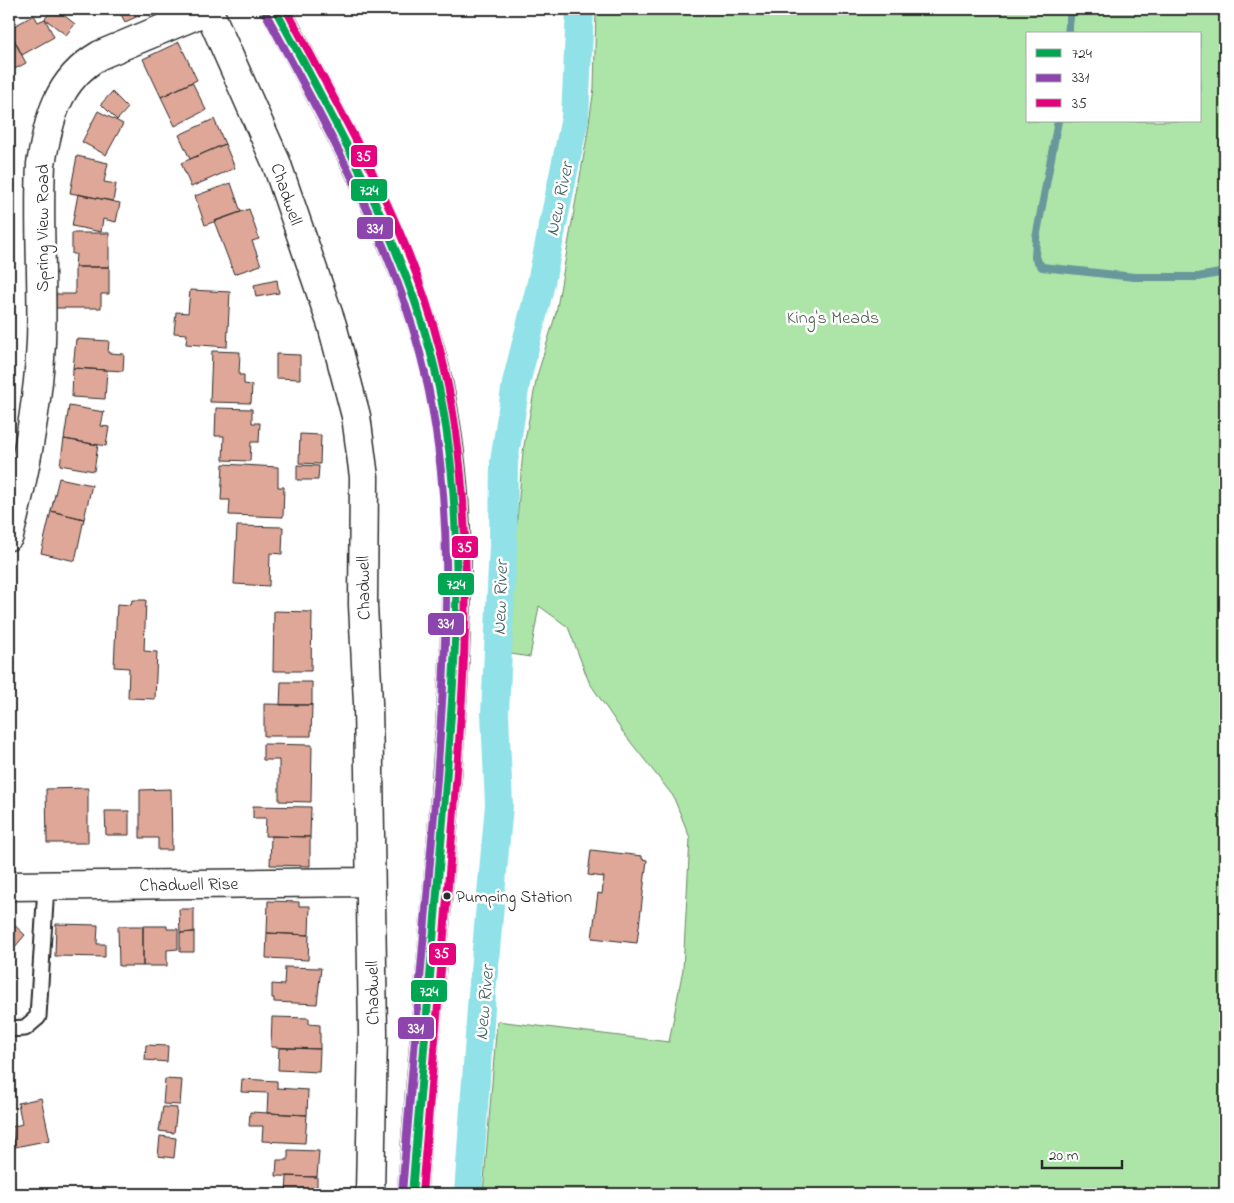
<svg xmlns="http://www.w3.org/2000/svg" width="1234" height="1203" font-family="'Indie Flower',sans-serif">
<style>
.green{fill:#ade4a7;stroke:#6c8869;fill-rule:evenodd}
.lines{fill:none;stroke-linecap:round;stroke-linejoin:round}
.stream{stroke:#68989c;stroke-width:8}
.canal{stroke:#90e1e8;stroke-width:28}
.building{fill:#dfa797;stroke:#2b2b2b}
.service-casing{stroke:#2b2b2b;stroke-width:19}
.minor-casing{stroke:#2b2b2b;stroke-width:31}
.primary-casing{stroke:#2b2b2b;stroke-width:31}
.service{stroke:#fff;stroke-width:15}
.minor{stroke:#fff;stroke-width:28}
.primary{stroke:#faddab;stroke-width:28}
.bus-1-casing{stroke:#fff;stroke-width:11}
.bus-2-casing{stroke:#fff;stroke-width:11}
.bus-3-casing{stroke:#fff;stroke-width:11}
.bus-1{stroke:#00a651;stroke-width:8}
.bus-2{stroke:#8e44ad;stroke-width:8}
.bus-3{stroke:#e5007d;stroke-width:8}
.bus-dot{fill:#2b2b2b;stroke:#fff;stroke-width:2}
.labels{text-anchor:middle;stroke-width:5;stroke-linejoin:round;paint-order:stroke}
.bus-label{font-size:17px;fill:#2b2b2b;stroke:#fff;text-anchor:start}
.street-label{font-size:18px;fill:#2b2b2b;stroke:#fff}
.park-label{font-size:18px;fill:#526250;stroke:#fff}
.water-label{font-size:19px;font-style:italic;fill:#496264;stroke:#fff}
.line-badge{stroke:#fff;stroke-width:2}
.badge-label{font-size:14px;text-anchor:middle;font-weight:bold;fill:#fff}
</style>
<rect width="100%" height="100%" fill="#fff"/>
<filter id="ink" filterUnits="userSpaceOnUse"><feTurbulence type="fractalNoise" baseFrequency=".02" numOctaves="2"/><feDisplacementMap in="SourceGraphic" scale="10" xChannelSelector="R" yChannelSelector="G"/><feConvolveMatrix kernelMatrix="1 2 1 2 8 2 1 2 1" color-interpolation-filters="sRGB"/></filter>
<g filter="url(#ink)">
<path class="green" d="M 596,9 L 1225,9 L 1225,1194 L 483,1194 L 497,1021 L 669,1042 L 683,969 L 690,838 L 673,796 L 622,731 L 589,682 L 568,627 L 539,606 L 530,657 L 511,654 L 516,532 L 523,451 L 537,376 L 556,313 L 587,137 L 594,88 ZM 1028,34 L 1200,34 L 1200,121 L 1028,121 Z"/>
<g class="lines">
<path class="stream" d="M 1068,34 L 1071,9
M 1058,121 L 1036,238 L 1035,258 L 1042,267 L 1134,277 L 1198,277 L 1225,272"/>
<path class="canal" d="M 468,1194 L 482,994 L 499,805 L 495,714 L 503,546 L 504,462 L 516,383 L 540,287 L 575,118 L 580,9"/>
</g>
<path class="building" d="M 52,9 L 56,9 L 75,24 L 66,35 L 45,19 Z
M 118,9 L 154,9 L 125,22 Z
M 34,15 L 38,22 L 45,19 L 54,37 L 22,55 L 9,29 Z
M 9,31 L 26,63 L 9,72 Z
M 179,42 L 197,80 L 161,97 L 143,59 Z
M 192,82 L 206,110 L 175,126 L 161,97 Z
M 112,92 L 128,108 L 117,120 L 101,104 Z
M 98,111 L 123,124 L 106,155 L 82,142 Z
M 214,119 L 225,144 L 190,159 L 179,135 Z
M 225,144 L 235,168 L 191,187 L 181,163 Z
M 77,156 L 108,163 L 104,182 L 116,184 L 113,201 L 70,193 Z
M 231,183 L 241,212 L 205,225 L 195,196 Z
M 78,194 L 120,203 L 116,222 L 103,219 L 101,232 L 72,226 Z
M 249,209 L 259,239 L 252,241 L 261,265 L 234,274 L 214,221 Z
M 72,233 L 109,233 L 109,267 L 75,267 L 76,254 L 72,254 Z
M 75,267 L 109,267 L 109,294 L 101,294 L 101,308 L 55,308 L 56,294 L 75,294 Z
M 277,280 L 279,293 L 256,297 L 254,285 Z
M 190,290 L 230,292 L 227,347 L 186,344 L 187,334 L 174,333 L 176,312 L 188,313 Z
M 76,339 L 109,341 L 108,353 L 124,354 L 123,371 L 73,368 Z
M 212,351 L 240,352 L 239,375 L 244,375 L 244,384 L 252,385 L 251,403 L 210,402 Z
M 276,354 L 300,355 L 300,379 L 276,378 Z
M 73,368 L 107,370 L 105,399 L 72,397 Z
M 69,406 L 104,412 L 101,426 L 109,427 L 106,446 L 64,439 Z
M 216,408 L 252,409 L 252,423 L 260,423 L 259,442 L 251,442 L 250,461 L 223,460 L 224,436 L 215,436 Z
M 300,434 L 321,435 L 320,464 L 299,463 Z
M 64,439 L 98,445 L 94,471 L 60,465 Z
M 223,464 L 278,467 L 278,487 L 284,487 L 283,517 L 229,515 L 230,500 L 221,500 Z
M 297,465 L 319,466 L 318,480 L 297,480 Z
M 59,478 L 92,485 L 84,519 L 51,511 Z
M 51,511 L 84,519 L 75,561 L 41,553 Z
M 237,526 L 283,527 L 282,554 L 270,553 L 269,586 L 234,584 Z
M 132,600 L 146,600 L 144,651 L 157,652 L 155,699 L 128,698 L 129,668 L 114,667 L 117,604 L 131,605 Z
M 274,611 L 312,612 L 311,671 L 273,671 Z
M 281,682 L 312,682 L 312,705 L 280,705 Z
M 264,704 L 312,705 L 311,736 L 264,736 Z
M 263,744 L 312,745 L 311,802 L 279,801 L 279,760 L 263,760 Z
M 88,788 L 88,843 L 47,843 L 46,789 Z
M 171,789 L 172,850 L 158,850 L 158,838 L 140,838 L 140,790 Z
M 253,806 L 311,807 L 310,837 L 265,836 L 266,818 L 253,818 Z
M 105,811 L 129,811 L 129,835 L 106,835 Z
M 271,836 L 310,837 L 310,866 L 270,865 Z
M 591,850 L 642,856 L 642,859 L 647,860 L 637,943 L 592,938 L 598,893 L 602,894 L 604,877 L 588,875 Z
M 268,901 L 299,902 L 299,906 L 310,906 L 309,935 L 267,933 Z
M 179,909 L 194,909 L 194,932 L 180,933 Z
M 9,920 L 25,935 L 9,954 Z
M 56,924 L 98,925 L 97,944 L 105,944 L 105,957 L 55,956 Z
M 118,926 L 143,926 L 143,966 L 119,966 Z
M 143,926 L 167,926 L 167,929 L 178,929 L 178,949 L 167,950 L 167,966 L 143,966 Z
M 194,932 L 194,952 L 180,952 L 180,933 Z
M 267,933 L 309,935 L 308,960 L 266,958 Z
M 285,967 L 321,968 L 317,1004 L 274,1002 L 274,998 L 272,998 L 272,984 L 284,985 Z
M 272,1017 L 309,1018 L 309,1024 L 320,1025 L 320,1049 L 271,1047 Z
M 146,1045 L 168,1046 L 167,1062 L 145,1060 Z
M 279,1048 L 320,1049 L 319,1072 L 278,1070 Z
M 165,1079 L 182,1080 L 180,1105 L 163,1104 Z
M 242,1079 L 277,1081 L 277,1088 L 308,1090 L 307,1115 L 267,1113 L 268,1093 L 241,1092 Z
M 41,1098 L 50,1140 L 15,1147 L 11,1127 L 22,1124 L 18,1103 Z
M 163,1107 L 177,1108 L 174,1133 L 159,1131 Z
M 250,1112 L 307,1115 L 305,1143 L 262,1141 L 263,1126 L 249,1126 Z
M 160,1136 L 176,1138 L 174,1158 L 158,1156 Z
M 288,1150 L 319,1151 L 317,1177 L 276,1176 L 277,1160 L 288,1160 Z
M 287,1176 L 317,1177 L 317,1194 L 286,1194 Z"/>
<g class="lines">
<g class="service-casing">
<path id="service" d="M 9,1029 L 25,1028 L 38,1017 L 46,886"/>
</g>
<g class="minor-casing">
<path id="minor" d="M 208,9 L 276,162 L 332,325 L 356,416 L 364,477 L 363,605 L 368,703 L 373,1034 L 370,1194
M 9,536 C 25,473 38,409 41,342 C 43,283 38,224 41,164 C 49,118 57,80 100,55 L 208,10
M 9,886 L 369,882"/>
</g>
<g class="primary-casing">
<path id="primary" d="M 275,9 C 333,119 397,229 430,350 C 466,484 458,622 448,759 C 438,904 423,1049 412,1194"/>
</g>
<use href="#service" class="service"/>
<use href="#minor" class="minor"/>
<use href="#primary" class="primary"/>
<g class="bus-1-casing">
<path id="bus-1" d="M 275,9 C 333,119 397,229 430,350 C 468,491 457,639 446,784 C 436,920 423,1057 412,1194"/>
</g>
<g class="bus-2-casing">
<path id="bus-2" d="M 266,14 C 324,123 388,232 420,353 C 457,492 447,637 437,779 C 426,917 413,1055 402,1193"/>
</g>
<g class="bus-3-casing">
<path id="bus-3" d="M 286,9 C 344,118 410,229 440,350 C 476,492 467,639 456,784 C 446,921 433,1057 422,1194"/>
</g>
<use href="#bus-1" class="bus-1"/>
<use href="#bus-2" class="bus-2"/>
<use href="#bus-3" class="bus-3"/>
</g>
</g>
<circle class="bus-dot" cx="447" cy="896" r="4.5"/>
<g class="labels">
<g class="bus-label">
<text x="456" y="902">Pumping Station</text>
</g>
<g class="street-label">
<text transform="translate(287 194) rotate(71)" y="6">Chadwell</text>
<text transform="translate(42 228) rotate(-90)" y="6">Spring View Road</text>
<text transform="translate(363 588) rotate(-91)" y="6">Chadwell</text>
<text transform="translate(189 884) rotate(-1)" y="6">Chadwell Rise</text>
<text transform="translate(372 993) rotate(-91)" y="6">Chadwell</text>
</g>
<g class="park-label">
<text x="833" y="323">King's Meads</text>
</g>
<g class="water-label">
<text transform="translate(558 199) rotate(-78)" y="7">New River</text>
<text transform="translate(499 598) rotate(-88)" y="7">New River</text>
<text transform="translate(483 1003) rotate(-85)" y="7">New River</text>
</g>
</g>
<g class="line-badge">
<rect x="350" y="144" width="28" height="24" rx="5" fill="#e5007d"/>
<rect x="350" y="178" width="38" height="24" rx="5" fill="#00a651"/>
<rect x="356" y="216" width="38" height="24" rx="5" fill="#8e44ad"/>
<rect x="451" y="535" width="28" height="24" rx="5" fill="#e5007d"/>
<rect x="437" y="572" width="38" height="24" rx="5" fill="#00a651"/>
<rect x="427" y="612" width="38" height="24" rx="5" fill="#8e44ad"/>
<rect x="428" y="942" width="29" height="24" rx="5" fill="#e5007d"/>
<rect x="410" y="979" width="38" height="24" rx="5" fill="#00a651"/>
<rect x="397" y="1016" width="38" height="24" rx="5" fill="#8e44ad"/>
</g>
<g class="badge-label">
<text x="364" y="161">35</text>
<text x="369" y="195">724</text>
<text x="375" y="233">331</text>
<text x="465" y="552">35</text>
<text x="456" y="589">724</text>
<text x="446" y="628">331</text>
<text x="442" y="958">35</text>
<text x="429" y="996">724</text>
<text x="416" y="1033">331</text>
</g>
<rect width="1234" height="1203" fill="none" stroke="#fff" stroke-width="30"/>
<rect x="15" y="15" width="1204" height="1173" fill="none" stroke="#2b2b2b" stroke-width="2" filter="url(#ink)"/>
<rect x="1026" y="32" width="175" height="90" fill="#ffffff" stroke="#aaaaaa"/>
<rect x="1036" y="49" width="25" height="8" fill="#00a651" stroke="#aaaaaa"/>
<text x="1072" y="58" font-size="15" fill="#2b2b2b">724</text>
<rect x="1036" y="74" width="25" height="8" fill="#8e44ad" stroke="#aaaaaa"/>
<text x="1072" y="82" font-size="15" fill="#2b2b2b">331</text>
<rect x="1036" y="99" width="25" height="8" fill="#e5007d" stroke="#aaaaaa"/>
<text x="1072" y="108" font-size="15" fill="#2b2b2b">35</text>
<path d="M1042 1160v8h80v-8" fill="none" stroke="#2b2b2b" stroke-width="2.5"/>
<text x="1049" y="1160" font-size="15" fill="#2b2b2b" stroke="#ffffff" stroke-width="4" paint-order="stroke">20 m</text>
</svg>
